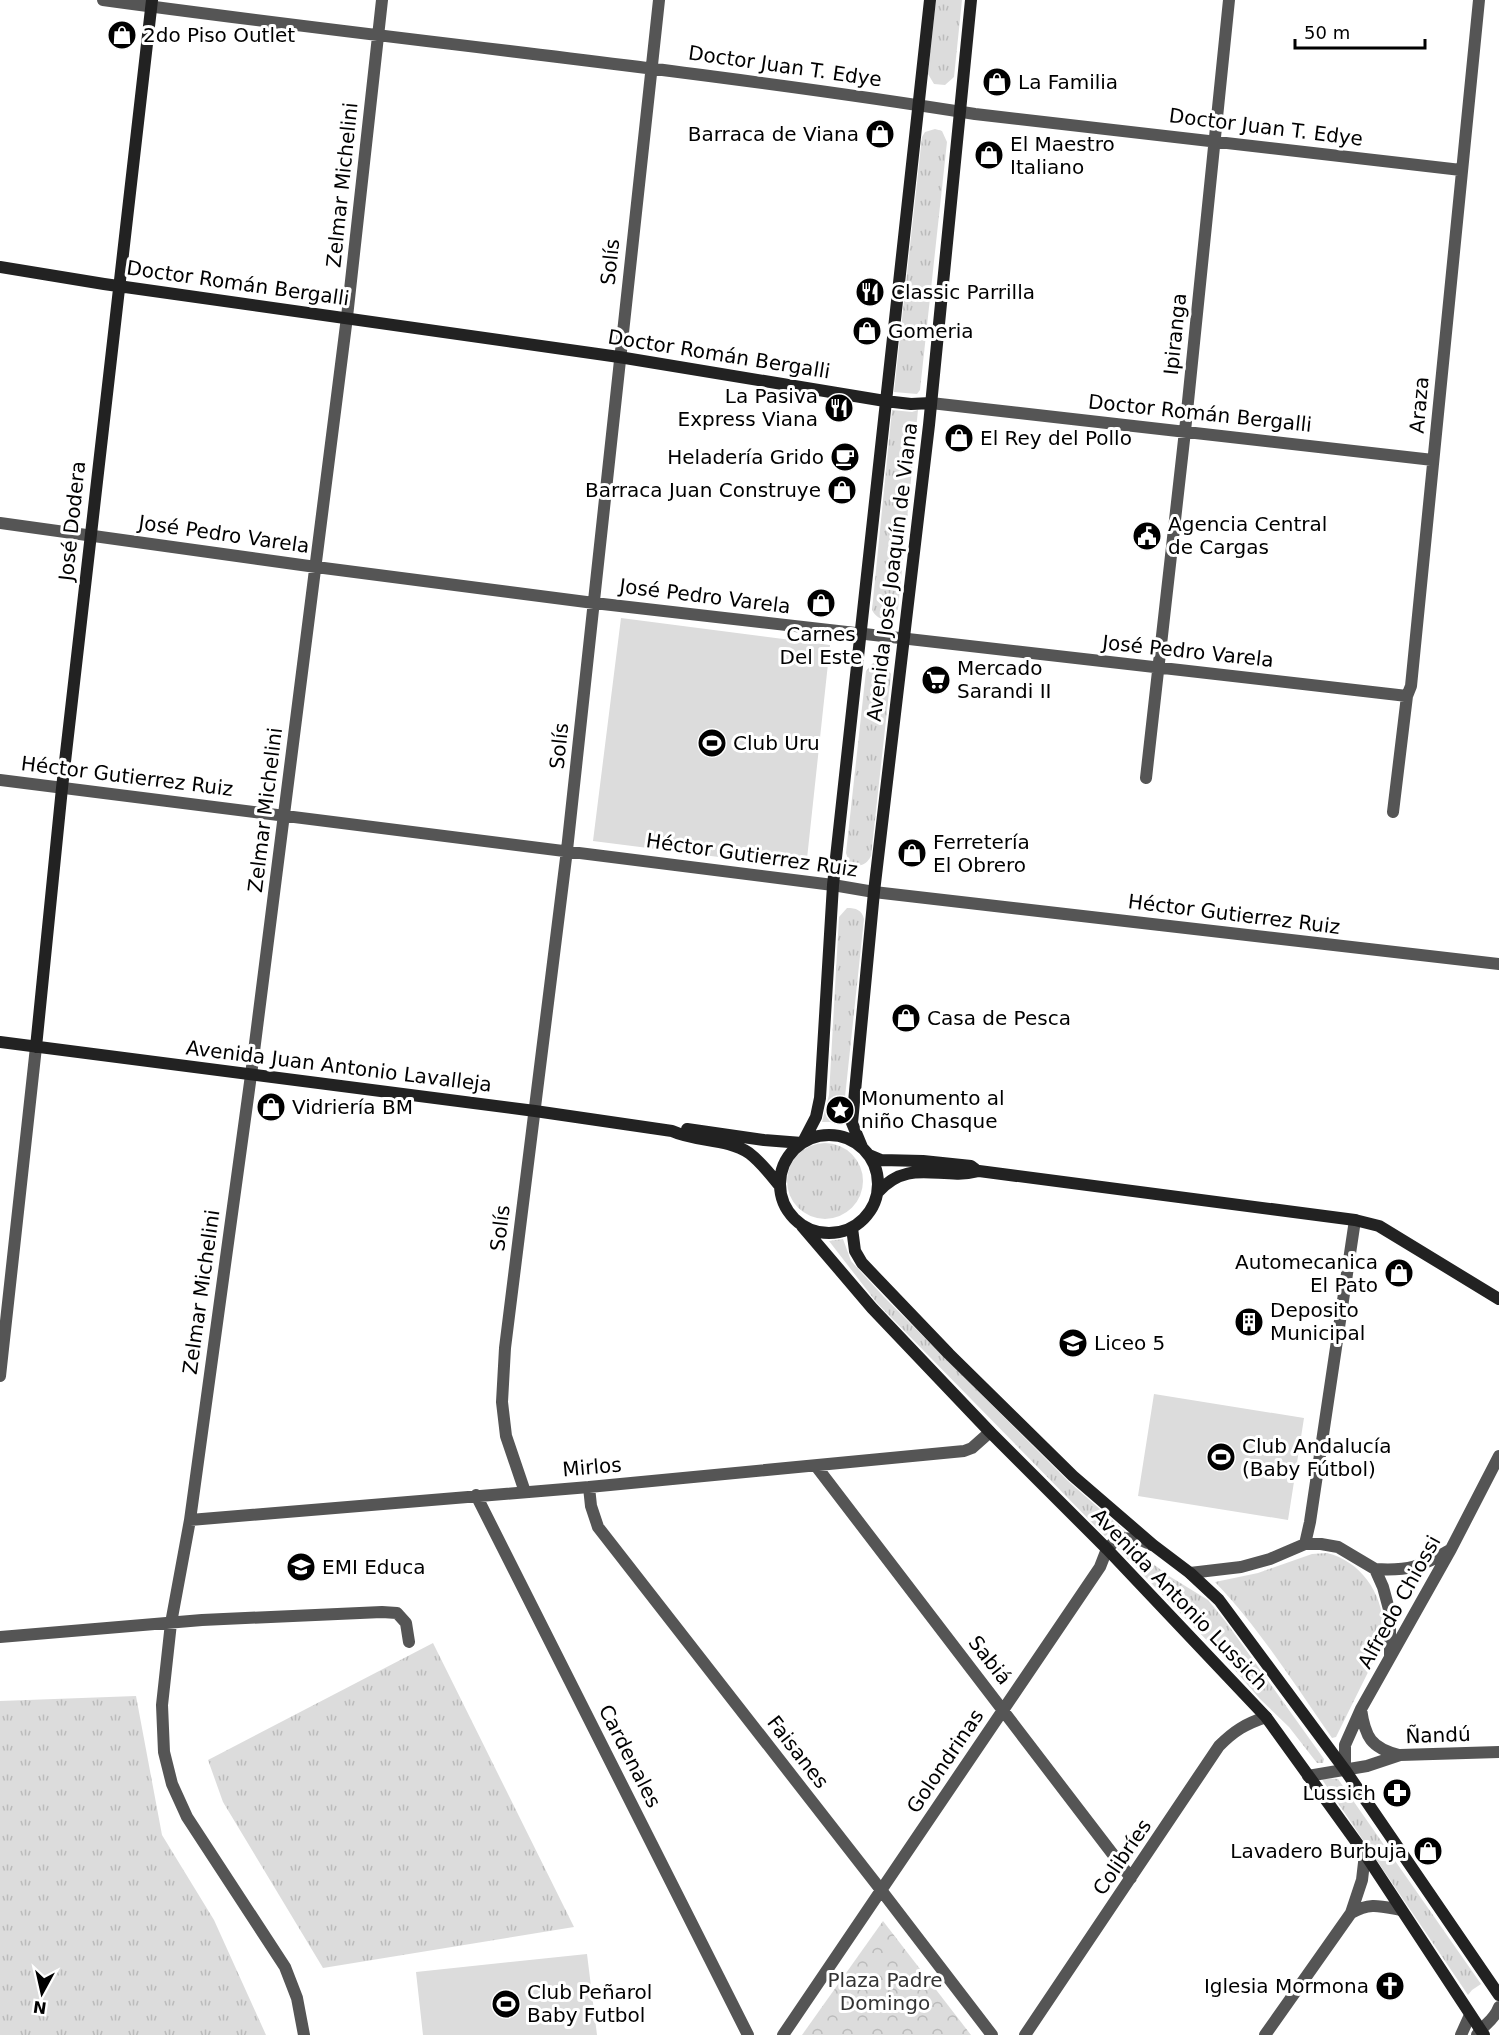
<svg xmlns="http://www.w3.org/2000/svg" width="1499" height="2035" font-family="'DejaVu Sans',sans-serif">
<style>
.grass{fill:url(#grass-tufts)}
.park{fill:url(#park-crowns)}
.pitch{fill:#dcdcdc}
.lines{fill:none;stroke-linecap:round;stroke-linejoin:round}
.street{stroke:#555;stroke-width:12}
.secondary{stroke:#222;stroke-width:12}
.labels{text-anchor:middle;stroke-width:6;stroke-linejoin:round;paint-order:stroke}
.poi-label{font-size:20px;fill:#000;stroke:#fff;text-anchor:start}
.street-label{font-size:20px;fill:#000;stroke:#fff}
.park-label{font-size:20px;fill:#333;stroke:#fff}
</style>
<defs>
<pattern id="grass-tufts" width="24" height="20" patternUnits="userSpaceOnUse" patternTransform="scale(1.5)"><rect width="24" height="20" fill="#dcdcdc"/><path d="M3 7l-1-3M5 7V3M7 7l1-3M15 17l-1-3M17 17v-4M19 17l1-3" fill="none" stroke="#bbb"/></pattern>
<pattern id="park-crowns" width="20" height="18" patternUnits="userSpaceOnUse" patternTransform="scale(1.5)"><rect width="20" height="18" fill="#dcdcdc"/><path d="M2 6a3 3 0 1 1 6 0M12 15a3 3 0 1 1 6 0" fill="none" stroke="#bbb"/></pattern>
</defs>
<rect width="100%" height="100%" fill="#fff"/>
<path class="grass" d="M 936,0 L 962,0 L 954,77 L 945,85 L 934,84 L 928,74 Z
M 935,129 L 942,131 L 947,142 L 920,390 L 917,394 L 894,392 L 922,137 L 925,132 Z
M 892,410 L 912,412 L 918,410 L 898,609 C 891,621 879,623 872,610 Z
M 873,663 L 884,664 L 891,674 L 871,856 C 866,866 858,868 849,862 L 846,853 L 866,671 Z
M 847,908 C 856,908 862,910 864,919 L 842,1125 L 830,1122 L 822,1122 L 829,1095 L 839,917 Z
M787 1181a38 38 0 1 1 76 0a38 38 0 1 1-76 0Z
M 843,1239 L 851,1261 L 884,1297 L 1068,1481 L 1126,1532 L 1112,1532 L 1105,1536 L 877,1303 L 829,1241 Z
M 1123,1543 L 1127,1544 L 1169,1576 L 1208,1600 L 1226,1622 L 1324,1759 L 1323,1763 L 1317,1763 L 1289,1727 L 1260,1699 L 1226,1660 L 1118,1549 Z
M 1327,1553 C 1369,1563 1394,1612 1378,1652 L 1336,1737 L 1332,1738 C 1295,1685 1260,1629 1215,1582 L 1258,1573 L 1312,1554 Z
M 433,1643 L 574,1927 L 323,1968 L 223,1802 L 208,1760 Z
M 136,1696 L 162,1835 L 214,1920 L 266,2035 L 0,2035 L 0,1701 Z
M 1321,1778 L 1338,1779 L 1481,1984 L 1472,1990 L 1468,1995 Z"/>
<path class="park" d="M 883,1921 L 971,2035 L 802,2035 Z"/>
<path class="pitch" d="M 621,618 L 830,645 L 806,868 L 593,841 Z
M 1154,1394 L 1304,1418 L 1288,1520 L 1138,1496 Z
M 587,1954 L 597,2035 L 423,2035 L 416,1972 Z"/>
<g class="lines">
<path class="street" d="M 103,0 C 394,40 686,68 975,114 L 1461,170
M 931,403 L 1433,460
M 0,523 L 316,567 L 594,603 L 1407,696
M 1146,778 L 1185,431 L 1229,0
M 0,780 L 833,885 L 874,892 L 1499,964
M 1393,812 L 1407,696 L 1411,686 L 1479,0
M 0,1376 L 36,1047
M 816,1466 L 1131,1878
M 589,1487 L 591,1506 L 598,1527 L 881,1890 L 992,2035
M 525,1492 L 506,1436 L 502,1402 L 505,1348 L 567,850 L 659,0
M 476,1495 L 748,2035
M 190,1520 L 589,1487 L 964,1451 L 972,1448 L 990,1432
M 1305,1544 L 1310,1522 L 1355,1220
M 1375,1569 C 1408,1571 1421,1567 1450,1550
M 1190,1573 L 1241,1567 L 1270,1559 L 1305,1544 L 1321,1544 L 1338,1547 L 1375,1569 L 1383,1587 L 1390,1613 L 1390,1656
M 0,1637 L 202,1620 L 382,1612 L 397,1613 L 406,1623 L 409,1642
M 1361,1709 C 1365,1737 1371,1748 1399,1755
M 1345,1770 L 1345,1745 L 1361,1709 L 1451,1549 L 1499,1456
M 1308,1776 L 1367,1766 L 1400,1755 L 1499,1752
M 1351,1913 C 1370,1902 1380,1906 1401,1910
M 304,2035 L 297,1998 L 285,1967 L 187,1817 L 172,1784 L 164,1752 L 162,1705 L 171,1623 L 190,1520 L 251,1075 L 347,317 L 382,0
M 783,2035 L 1100,1567 L 1107,1549 L 1118,1538 L 1139,1539 L 1152,1545
M 1025,2035 L 1219,1746 C 1234,1731 1245,1724 1266,1717
M 1265,2035 L 1351,1913 L 1362,1880 L 1365,1854
M 1461,2035 L 1470,2015
M 1477,2035 C 1484,2024 1494,2021 1499,2007"/>
<path class="secondary" d="M 0,267 L 104,284 L 619,357 L 885,401 L 911,404 L 931,403
M 0,1042 L 535,1111 L 672,1131 C 696,1142 727,1138 749,1153 C 761,1162 770,1174 779,1185
M 36,1047 L 62,788 L 152,0
M 687,1129 L 764,1140 L 802,1143
M780 1184a49 49 0 1 1 98 0a49 49 0 1 1-98 0Z
M 803,1142 L 816,1117 L 820,1098 L 833,885 L 930,0
M 862,1147 L 852,1123 L 874,892 L 929,425 L 971,0
M 869,1155 L 881,1160 L 923,1161 L 971,1166 L 975,1169
M 878,1192 C 909,1157 941,1181 979,1171 L 1355,1220 L 1379,1226 L 1499,1299
M 802,1226 L 872,1308 L 990,1432 L 1107,1549 L 1266,1717 L 1365,1854 L 1484,2035
M 852,1228 L 855,1251 L 862,1263 L 949,1354 L 1073,1476 L 1153,1545 L 1190,1573 L 1219,1600 L 1345,1770 L 1499,1995"/>
</g>
<defs>
<g id="shop-disc" transform="scale(1.5)"><circle r="9.5" fill="#000" stroke="#fff"/><path d="M-5-2.5h2.3a2.7 3.5 0 0 1 5.4 0H5L5.5 6h-11ZM-1.5-2.5h3a1.5 2.3 0 0 0-3 0Z" fill="#fff"/></g>
<g id="restaurant-disc" transform="scale(1.5)"><circle r="9.5" fill="#000" stroke="#fff"/><path d="M-5-6h1v4h1v-4h1v4h1v-4h1v5L-1.5 .5V6h-2V.5L-5-1ZM5-6V6H3V1.5H1.5Q1.5-4 5-6Z" fill="#fff"/></g>
<g id="cafe-disc" transform="scale(1.5)"><circle r="9.5" fill="#000" stroke="#fff"/><path d="M-5.5-4.5H6V0H3Q3 3.5 0 3.5H-2.5Q-5.5 3.5-5.5 0ZM3-3.2v2h1.7v-2ZM-6 4.5H4V6H-6Z" fill="#fff"/></g>
<g id="civic-disc" transform="scale(1.5)"><circle r="9.5" fill="#000" stroke="#fff"/><path d="M-.6-6.5H3V-4.5H.6V-3L4-1V1h2V6H-6V1h2V-1L-.6-3ZM-1.2 2.5V6h2.4V2.5Z" fill="#fff"/></g>
<g id="supermarket-disc" transform="scale(1.5)"><circle r="9.5" fill="#000" stroke="#fff"/><path d="M-6-5.5h2.5l.6 2H6L4.5 2H-2.5L-4.4-4H-6ZM-1.5 3.2a1.3 1.3 0 1 0 .1 0ZM3 3.2a1.3 1.3 0 1 0 .1 0Z" fill="#fff"/></g>
<g id="stadium-disc" transform="scale(1.5)"><circle r="9.5" fill="#000" stroke="#fff"/><path d="M0-5a6.5 5 0 1 0 0 10a6.5 5 0 1 0 0-10ZM-3.5-1.8h7v3.6h-7Z" fill="#fff"/></g>
<g id="sight-disc" transform="scale(1.5)"><circle r="9.5" fill="#000" stroke="#fff"/><path d="M0-6L1.8-2.2L6-1.7L2.9 1.2L3.7 5.4L0 3.3L-3.7 5.4L-2.9 1.2L-6-1.7L-1.8-2.2Z" fill="#fff"/></g>
<g id="building-disc" transform="scale(1.5)"><circle r="9.5" fill="#000" stroke="#fff"/><path d="M-4-6H4V6H1V3H-1V6H-4ZM-2.5-4.3h1.7v1.8h-1.7ZM.8-4.3h1.7v1.8H.8ZM-2.5-1h1.7V.8h-1.7ZM.8-1h1.7V.8H.8Z" fill="#fff"/></g>
<g id="school-disc" transform="scale(1.5)"><circle r="9.5" fill="#000" stroke="#fff"/><path d="M0-5L7-2L0 1L-7-2ZM-4 1L0 2.5L4 1V4Q0 6-4 4Z" fill="#fff"/></g>
<g id="pharmacy-disc" transform="scale(1.5)"><circle r="9.5" fill="#000" stroke="#fff"/><path d="M-2-6h4v4h4v4h-4v4h-4v-4h-4v-4h4Z" fill="#fff"/></g>
<g id="church-disc" transform="scale(1.5)"><circle r="9.5" fill="#000" stroke="#fff"/><path d="M-1.2-6h2.4v3.5h3.3v2.4h-3.3V6h-2.4V-.1h-3.3v-2.4h3.3Z" fill="#fff"/></g>
</defs>
<g fill-rule="evenodd">
<use href="#shop-disc" x="122" y="35"/>
<use href="#shop-disc" x="997" y="82"/>
<use href="#shop-disc" x="880" y="134"/>
<use href="#shop-disc" x="989" y="155"/>
<use href="#restaurant-disc" x="870" y="292"/>
<use href="#shop-disc" x="867" y="331"/>
<use href="#restaurant-disc" x="839" y="408"/>
<use href="#shop-disc" x="959" y="438"/>
<use href="#cafe-disc" x="845" y="457"/>
<use href="#shop-disc" x="842" y="490"/>
<use href="#civic-disc" x="1147" y="536"/>
<use href="#shop-disc" x="821" y="603"/>
<use href="#supermarket-disc" x="936" y="680"/>
<use href="#stadium-disc" x="712" y="743"/>
<use href="#shop-disc" x="912" y="853"/>
<use href="#shop-disc" x="906" y="1018"/>
<use href="#shop-disc" x="271" y="1107"/>
<use href="#sight-disc" x="840" y="1110"/>
<use href="#shop-disc" x="1399" y="1273"/>
<use href="#building-disc" x="1249" y="1322"/>
<use href="#school-disc" x="1073" y="1343"/>
<use href="#stadium-disc" x="1221" y="1457"/>
<use href="#school-disc" x="301" y="1567"/>
<use href="#pharmacy-disc" x="1397" y="1793"/>
<use href="#shop-disc" x="1428" y="1851"/>
<use href="#church-disc" x="1390" y="1986"/>
<use href="#stadium-disc" x="506" y="2004"/>
</g>
<g class="labels">
<g class="poi-label">
<text x="143" y="42">2do Piso Outlet</text>
<text x="1018" y="89">La Familia</text>
<text x="859" y="141" text-anchor="end">Barraca de Viana</text>
<text x="1010" y="151">El Maestro<tspan x="1010" dy="23">Italiano</tspan></text>
<text x="891" y="299">Classic Parrilla</text>
<text x="888" y="338">Gomeria</text>
<text x="818" y="403" text-anchor="end">La Pasiva<tspan x="818" dy="23">Express Viana</tspan></text>
<text x="980" y="445">El Rey del Pollo</text>
<text x="824" y="464" text-anchor="end">Heladería Grido</text>
<text x="821" y="497" text-anchor="end">Barraca Juan Construye</text>
<text x="1168" y="531">Agencia Central<tspan x="1168" dy="23">de Cargas</tspan></text>
<text x="821" y="641" text-anchor="middle">Carnes<tspan x="821" dy="23">Del Este</tspan></text>
<text x="957" y="675">Mercado<tspan x="957" dy="23">Sarandi II</tspan></text>
<text x="733" y="750">Club Uru</text>
<text x="933" y="849">Ferretería<tspan x="933" dy="23">El Obrero</tspan></text>
<text x="927" y="1025">Casa de Pesca</text>
<text x="861" y="1105">Monumento al<tspan x="861" dy="23">niño Chasque</tspan></text>
<text x="292" y="1114">Vidriería BM</text>
<text x="1378" y="1269" text-anchor="end">Automecanica<tspan x="1378" dy="23">El Pato</tspan></text>
<text x="1270" y="1317">Deposito<tspan x="1270" dy="23">Municipal</tspan></text>
<text x="1094" y="1350">Liceo 5</text>
<text x="1242" y="1453">Club Andalucía<tspan x="1242" dy="23">(Baby Fútbol)</tspan></text>
<text x="322" y="1574">EMI Educa</text>
<text x="1376" y="1800" text-anchor="end">Lussich</text>
<text x="1407" y="1858" text-anchor="end">Lavadero Burbuja</text>
<text x="1369" y="1993" text-anchor="end">Iglesia Mormona</text>
<text x="527" y="1999">Club Peñarol<tspan x="527" dy="23">Baby Futbol</tspan></text>
</g>
<g class="street-label">
<text transform="translate(785 66) rotate(8)" y="7">Doctor Juan T. Edye</text>
<text transform="translate(1266 127) rotate(7)" y="7">Doctor Juan T. Edye</text>
<text transform="translate(342 185) rotate(-84)" y="7">Zelmar Michelini</text>
<text transform="translate(610 262) rotate(-84)" y="7">Solís</text>
<text transform="translate(238 283) rotate(8)" y="7">Doctor Román Bergalli</text>
<text transform="translate(1175 334) rotate(-84)" y="7">Ipiranga</text>
<text transform="translate(719 354) rotate(9)" y="7">Doctor Román Bergalli</text>
<text transform="translate(1419 405) rotate(-85)" y="7">Araza</text>
<text transform="translate(1200 413) rotate(6)" y="7">Doctor Román Bergalli</text>
<text transform="translate(72 521) rotate(-84)" y="7">José Dodera</text>
<text transform="translate(224 534) rotate(8)" y="7">José Pedro Varela</text>
<text transform="translate(892 572) rotate(-83)" y="7">Avenida José Joaquín de Viana</text>
<text transform="translate(705 596) rotate(7)" y="7">José Pedro Varela</text>
<text transform="translate(1188 651) rotate(6)" y="7">José Pedro Varela</text>
<text transform="translate(559 746) rotate(-84)" y="7">Solís</text>
<text transform="translate(127 776) rotate(7)" y="7">Héctor Gutierrez Ruiz</text>
<text transform="translate(265 810) rotate(-83)" y="7">Zelmar Michelini</text>
<text transform="translate(752 855) rotate(8)" y="7">Héctor Gutierrez Ruiz</text>
<text transform="translate(1234 914) rotate(7)" y="7">Héctor Gutierrez Ruiz</text>
<text transform="translate(339 1066) rotate(7)" y="7">Avenida Juan Antonio Lavalleja</text>
<text transform="translate(500 1228) rotate(-83)" y="7">Solís</text>
<text transform="translate(201 1292) rotate(-82)" y="7">Zelmar Michelini</text>
<text transform="translate(592 1467) rotate(-5)" y="7">Mirlos</text>
<text transform="translate(1180 1599) rotate(46)" y="7">Avenida Antonio Lussich</text>
<text transform="translate(1399 1602) rotate(-61)" y="7">Alfredo Chiossi</text>
<text transform="translate(990 1660) rotate(52)" y="7">Sabiá</text>
<text transform="translate(1438 1735) rotate(-2)" y="7">Ñandú</text>
<text transform="translate(798 1752) rotate(52)" y="7">Faisanes</text>
<text transform="translate(630 1756) rotate(63)" y="7">Cardenales</text>
<text transform="translate(945 1761) rotate(-56)" y="7">Golondrinas</text>
<text transform="translate(1122 1857) rotate(-56)" y="7">Colibríes</text>
</g>
<g class="park-label">
<text x="885" y="1987">Plaza Padre<tspan x="885" dy="23">Domingo</tspan></text>
</g>
</g>
<g transform="translate(42 1993) rotate(188)" stroke="#ffffff" stroke-width="4.5" paint-order="stroke">
<path d="M0-4.5L10 22L0 15L-10 22Z" fill="#000000"/>
<text y="-9" font-size="16" font-weight="bold" text-anchor="middle" fill="#000000">N</text>
</g>
<path d="M1295 39v9h130v-9" fill="none" stroke="#000000" stroke-width="3"/>
<text x="1304" y="39" font-size="18" fill="#000000" stroke="#ffffff" stroke-width="4.5" paint-order="stroke">50 m</text>
</svg>
